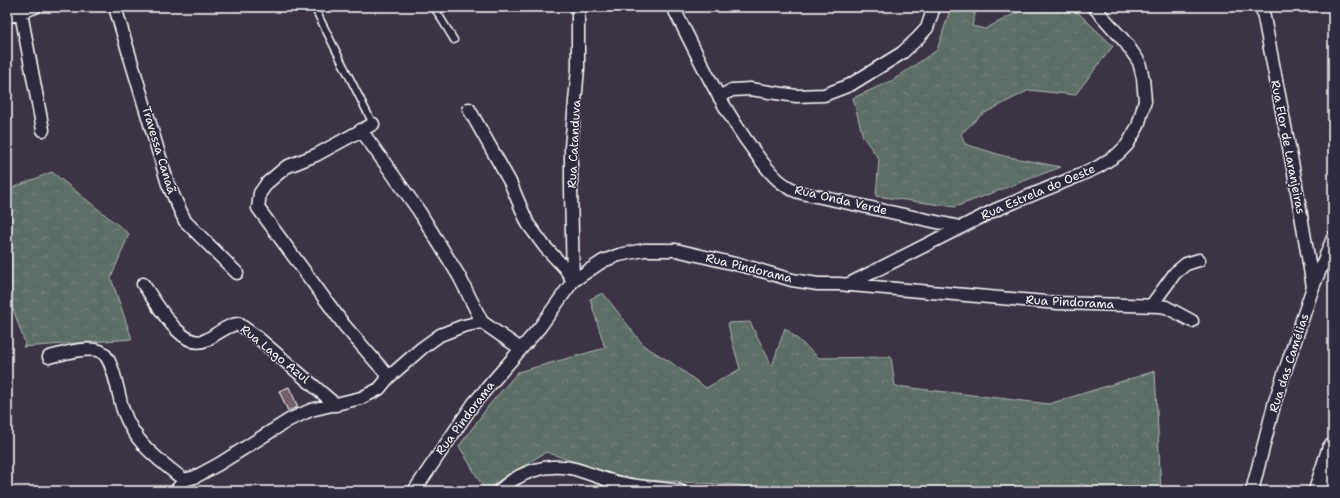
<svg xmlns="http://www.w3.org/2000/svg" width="1340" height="498" font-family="'Shantell Sans',sans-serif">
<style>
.forest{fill:url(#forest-crowns);stroke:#aeb6b2}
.building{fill:url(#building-back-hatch);stroke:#fff}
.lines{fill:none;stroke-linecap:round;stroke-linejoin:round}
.service-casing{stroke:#fff;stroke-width:9}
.minor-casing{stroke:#fff;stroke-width:15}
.motorway-casing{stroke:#fff;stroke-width:25}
.service{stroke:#2f2a3d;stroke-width:6}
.minor{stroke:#2f2a3d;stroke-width:12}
.motorway{stroke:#2f2a3d;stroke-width:22}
.labels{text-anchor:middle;stroke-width:3;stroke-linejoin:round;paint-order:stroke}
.street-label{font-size:12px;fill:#fff;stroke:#2f2a3d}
</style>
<defs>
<pattern id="forest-crowns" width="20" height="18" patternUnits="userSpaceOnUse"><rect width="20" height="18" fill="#5d6e66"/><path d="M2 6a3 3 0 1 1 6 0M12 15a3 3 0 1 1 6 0" fill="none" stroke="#75847d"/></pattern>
<pattern id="building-back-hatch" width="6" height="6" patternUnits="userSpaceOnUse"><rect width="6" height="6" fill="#725a65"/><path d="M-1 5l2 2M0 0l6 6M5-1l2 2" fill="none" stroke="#87737c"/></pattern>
</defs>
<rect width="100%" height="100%" fill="#3c3445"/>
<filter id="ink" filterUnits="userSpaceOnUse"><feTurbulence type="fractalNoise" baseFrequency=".025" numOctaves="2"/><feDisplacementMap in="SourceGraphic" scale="8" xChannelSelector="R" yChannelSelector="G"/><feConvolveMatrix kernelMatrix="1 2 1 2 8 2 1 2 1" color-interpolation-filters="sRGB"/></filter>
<g filter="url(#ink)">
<path class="forest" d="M 951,7 L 977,7 L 972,26 L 985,29 L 1027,7 L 1072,7 L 1113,46 L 1075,95 L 1029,90 L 981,115 L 961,134 L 965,144 L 1004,156 L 1061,167 L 955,207 L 876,196 L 879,159 L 863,137 L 853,98 L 893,80 L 937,50 Z
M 52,172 L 129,234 L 111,278 L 132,339 L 23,347 L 25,343 L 13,309 L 7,310 L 7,239 L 10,238 L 7,221 L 7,190 Z
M 603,293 L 644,346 L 669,361 L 706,388 L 740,369 L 731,337 L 728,323 L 750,322 L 772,366 L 785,328 L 819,358 L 891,357 L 895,386 L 1049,404 L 1155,371 L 1161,491 L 1099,491 L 1083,484 L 1060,491 L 760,491 L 738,485 L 626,479 L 546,452 L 485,490 L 459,446 L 490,404 L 518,372 L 605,348 L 590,299 Z"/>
<path class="building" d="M 289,387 L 298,407 L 288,411 L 279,391 Z"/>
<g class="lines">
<g class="service-casing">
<path id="service" d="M 314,7 L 373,124
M 434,7 L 454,40"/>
</g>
<g class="minor-casing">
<path id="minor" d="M 115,7 L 168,184 L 185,221 L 237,273
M 673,7 C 698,56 721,107 754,151 C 762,162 773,178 785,185 C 794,192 805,194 816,196 L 960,227
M 1262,7 L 1294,173 L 1313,287
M 21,13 L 43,130
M 7,17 L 35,7
M 719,97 L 732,90 L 750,89 L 796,96 L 824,95 L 850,85 L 902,53 L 917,39 L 927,28 L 934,7
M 469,109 L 510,182 L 528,224 L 545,247 L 565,268 L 573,281
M 373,124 L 316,155 L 286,167 L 267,183 L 260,193 L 258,208 L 344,325 L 389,377
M 361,130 L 419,211 L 459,276 L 482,322
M 573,281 L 571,188 L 571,147 L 578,68 L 578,7
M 143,284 C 155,300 182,352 206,340 C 216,335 228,324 239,324 L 257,337 L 336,405
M 847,285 L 995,210 L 1078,176 L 1098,167 L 1118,154 L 1127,145 L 1138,126 L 1145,101 L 1143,78 L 1139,62 L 1126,43 L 1094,7
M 1151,306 L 1175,273 L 1186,264 L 1199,260
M 49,357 C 62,354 87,346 100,351 C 114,357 118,396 123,410 C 135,444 157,458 184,480
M 176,491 L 184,480 L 195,477 L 219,464 L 289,420 L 311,410 L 361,398 L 379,389 L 389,377 L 422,348 L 440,335 L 463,326 L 482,322 L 521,349
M 414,491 L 474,403 L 540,327 L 573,281 L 603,261 L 619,255 L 644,250 L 676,250 L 752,268 L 792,280 L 818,284 L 839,284 L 1058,303 L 1160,306 L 1166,307 L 1192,321
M 499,491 C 519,472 547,462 575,469 C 589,473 602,479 616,482 C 636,487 659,488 680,491
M 1252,491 L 1275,401 L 1313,287 L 1333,238"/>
</g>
<g class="motorway-casing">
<path id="motorway" d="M 1320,491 L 1333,450"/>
</g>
<use href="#service" class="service"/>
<use href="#minor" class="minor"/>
<use href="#motorway" class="motorway"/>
</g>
</g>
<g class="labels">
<g class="street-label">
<text transform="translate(574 144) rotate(-87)" y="4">Rua Catanduva</text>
<text transform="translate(1288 147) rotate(79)" y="4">Rua Flor de Laranjeiras</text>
<text transform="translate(159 150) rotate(73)" y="4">Travessa Canaã</text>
<text transform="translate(1038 192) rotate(-23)" y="4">Rua Estrela do Oeste</text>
<text transform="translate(841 200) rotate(13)" y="4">Rua Onda Verde</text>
<text transform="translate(749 268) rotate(14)" y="4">Rua Pindorama</text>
<text transform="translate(1070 302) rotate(3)" y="4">Rua Pindorama</text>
<text transform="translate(275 354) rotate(39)" y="4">Rua Lago Azul</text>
<text transform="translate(1289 363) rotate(-72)" y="4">Rua das Camélias</text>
<text transform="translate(465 418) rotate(-53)" y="4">Rua Pindorama</text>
</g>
</g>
<rect width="1340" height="498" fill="none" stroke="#2f2a3d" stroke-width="24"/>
<rect x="12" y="12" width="1316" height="474" fill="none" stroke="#fff" stroke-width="1.5" filter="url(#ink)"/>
</svg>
